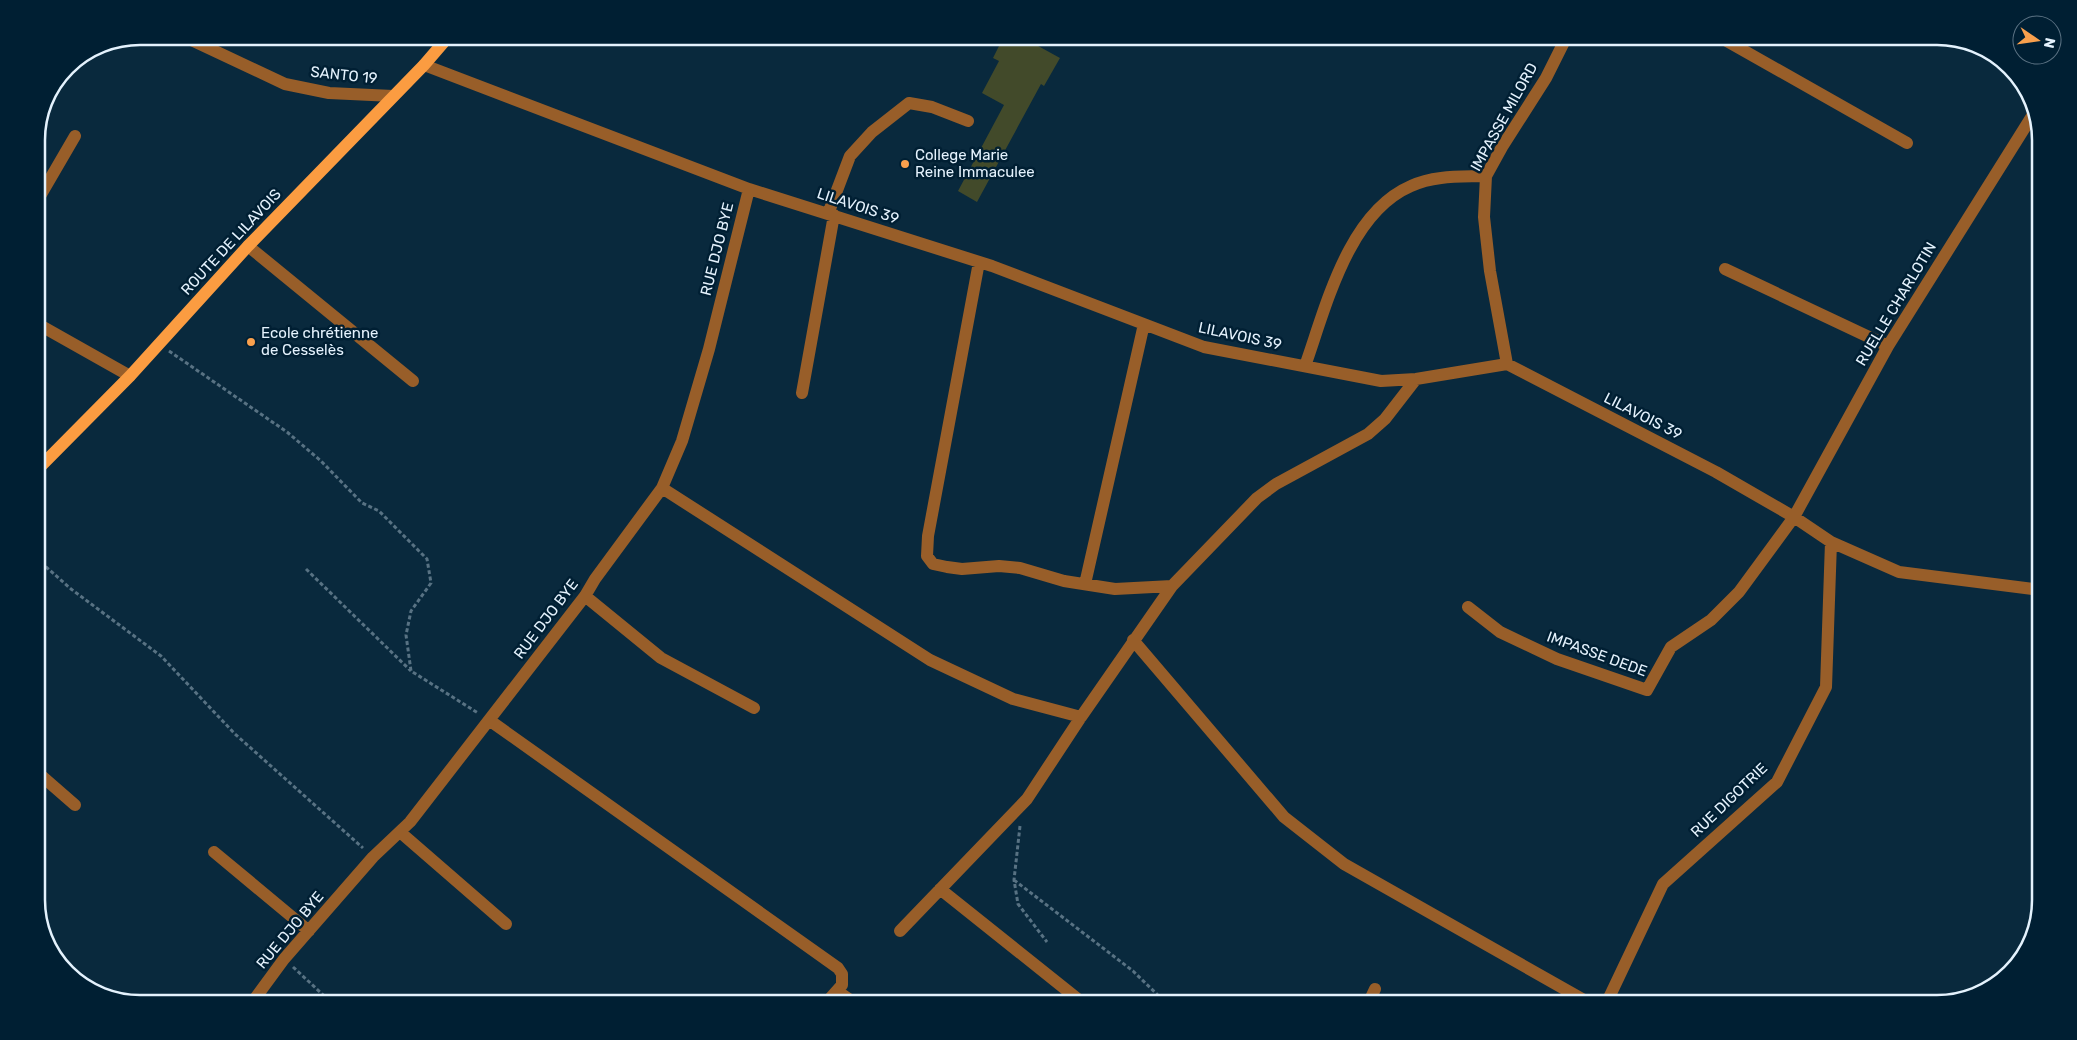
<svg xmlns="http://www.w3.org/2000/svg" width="2077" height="1040" font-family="Rubik,sans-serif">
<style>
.building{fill:#424a2a}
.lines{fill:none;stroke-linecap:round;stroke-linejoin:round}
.path{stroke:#587283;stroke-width:3;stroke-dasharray:4 2.5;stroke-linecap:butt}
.minor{stroke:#985e29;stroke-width:12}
.major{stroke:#fb9c41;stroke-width:12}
.poi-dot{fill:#f9a04d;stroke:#001f33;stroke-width:2}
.labels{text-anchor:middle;stroke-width:5;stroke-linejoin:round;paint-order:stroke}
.street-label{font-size:15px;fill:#e4f2fd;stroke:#001f33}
.poi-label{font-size:15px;fill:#e4f2fd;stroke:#001f33;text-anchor:start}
.rim{fill:none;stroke:#e4f2fd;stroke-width:2.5}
</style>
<rect width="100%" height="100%" fill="#09293d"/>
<path class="building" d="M 1004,36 L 1020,36 L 1060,58 L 1044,86 L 1041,84 L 977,202 L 958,191 L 1004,105 L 982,93 L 999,61 L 993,58 Z"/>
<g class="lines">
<path class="path" d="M 169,351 L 287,432 L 321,461 L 362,503 L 379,511 L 427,559 L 431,583 L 411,611 L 406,635 L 411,671 L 478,713
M 36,558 L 71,589 L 161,656 L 235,734 L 363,848
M 306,569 L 411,671
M 1020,826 L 1014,880 L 1018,904 L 1047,942
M 1014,880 L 1133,971 L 1167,1004
M 293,967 L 333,1004"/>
<path class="minor" d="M 183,36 L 285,84 L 329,93 L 393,96
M 1718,36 L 1907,143
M 424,65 L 749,189 L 992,266 L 1204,347 L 1381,381 L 1416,379 L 1507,364 L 1716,472 L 1794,517 L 1831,542 L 1899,572 L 2041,590
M 36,203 L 75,136
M 828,214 L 850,156 L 872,132 L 909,103 L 932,107 L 968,121
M 248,246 L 413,381
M 979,262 L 928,536 L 927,556 L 933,564 L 947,567 L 962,569 L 999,566 L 1020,568 L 1064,581 L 1115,589 L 1172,586
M 1725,269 L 1888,346
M 36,323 L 130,376
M 1507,364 L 1490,271 L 1484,217 L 1486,176 L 1502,147 L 1546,78 L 1567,36
M 1305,366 C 1326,307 1348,213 1411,186 C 1435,175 1461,177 1486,176
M 802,393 L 834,215
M 662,488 L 930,660 L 1013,699 L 1081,717
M 1085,584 L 1144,324
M 585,596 L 661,658 L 754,708
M 1468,607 L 1500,632 L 1557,659 L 1647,690 L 1671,647 L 1711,620 L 1739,592 L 1794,517 L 1888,346 L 2034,113
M 1133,640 L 1284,817 L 1344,864 L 1591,1004
M 489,720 L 838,968 L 842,974 L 842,985 L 825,1004
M 36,771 L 75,805
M 400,832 L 506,924
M 214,852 L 309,931
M 940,889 L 1084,1004
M 900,931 L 1027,799 L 1081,717 L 1172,586 L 1257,498 L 1276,484 L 1368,434 L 1385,419 L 1416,379
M 837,991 L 856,1004
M 251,1004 L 284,959 L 373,857 L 410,822 L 585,596 L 595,579 L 662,488 L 682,441 L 709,349 L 749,189
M 1368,1004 L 1375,989
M 1606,1004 L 1663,884 L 1777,782 L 1826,687 L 1831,542"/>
<path class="major" d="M 36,471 L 130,376 L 248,246 L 424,65 L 449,36"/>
</g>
<g class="poi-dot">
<circle cx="905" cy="164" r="5"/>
<circle cx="251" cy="342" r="5"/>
</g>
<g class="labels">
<g class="street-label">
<text transform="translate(344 75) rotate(6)" y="5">SANTO 19</text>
<text transform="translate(1504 117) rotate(-61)" y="5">IMPASSE MILORD</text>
<text transform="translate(858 206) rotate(18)" y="5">LILAVOIS 39</text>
<text transform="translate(231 242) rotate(-47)" y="5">ROUTE DE LILAVOIS</text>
<text transform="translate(717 249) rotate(-76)" y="5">RUE DJO BYE</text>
<text transform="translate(1896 304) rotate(-59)" y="5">RUELLE CHARLOTIN</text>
<text transform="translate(1240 336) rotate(12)" y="5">LILAVOIS 39</text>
<text transform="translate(1643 416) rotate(27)" y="5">LILAVOIS 39</text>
<text transform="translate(546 619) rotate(-53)" y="5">RUE DJO BYE</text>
<text transform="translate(1597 654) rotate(20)" y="5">IMPASSE DEDE</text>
<text transform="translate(1729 800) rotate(-44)" y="5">RUE DIGOTRIE</text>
<text transform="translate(290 930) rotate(-50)" y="5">RUE DJO BYE</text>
</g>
<g class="poi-label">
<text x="915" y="160">College Marie<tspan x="915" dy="17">Reine Immaculee</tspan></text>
<text x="261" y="338">Ecole chrétienne<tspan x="261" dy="17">de Cesselès</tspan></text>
</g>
</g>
<path d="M0 0H2077V1040H0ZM140 45H1937A95 95 0 0 1 2032 140V900A95 95 0 0 1 1937 995H140A95 95 0 0 1 45 900V140A95 95 0 0 1 140 45Z" fill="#001f33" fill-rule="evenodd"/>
<path class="rim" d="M140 45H1937A95 95 0 0 1 2032 140V900A95 95 0 0 1 1937 995H140A95 95 0 0 1 45 900V140A95 95 0 0 1 140 45Z"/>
<g transform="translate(2037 40) rotate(103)"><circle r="24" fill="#001f33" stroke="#5b7384"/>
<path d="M0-4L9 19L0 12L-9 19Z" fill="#f9a04d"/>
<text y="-8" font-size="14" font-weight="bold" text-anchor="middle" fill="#e4f2fd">N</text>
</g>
</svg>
